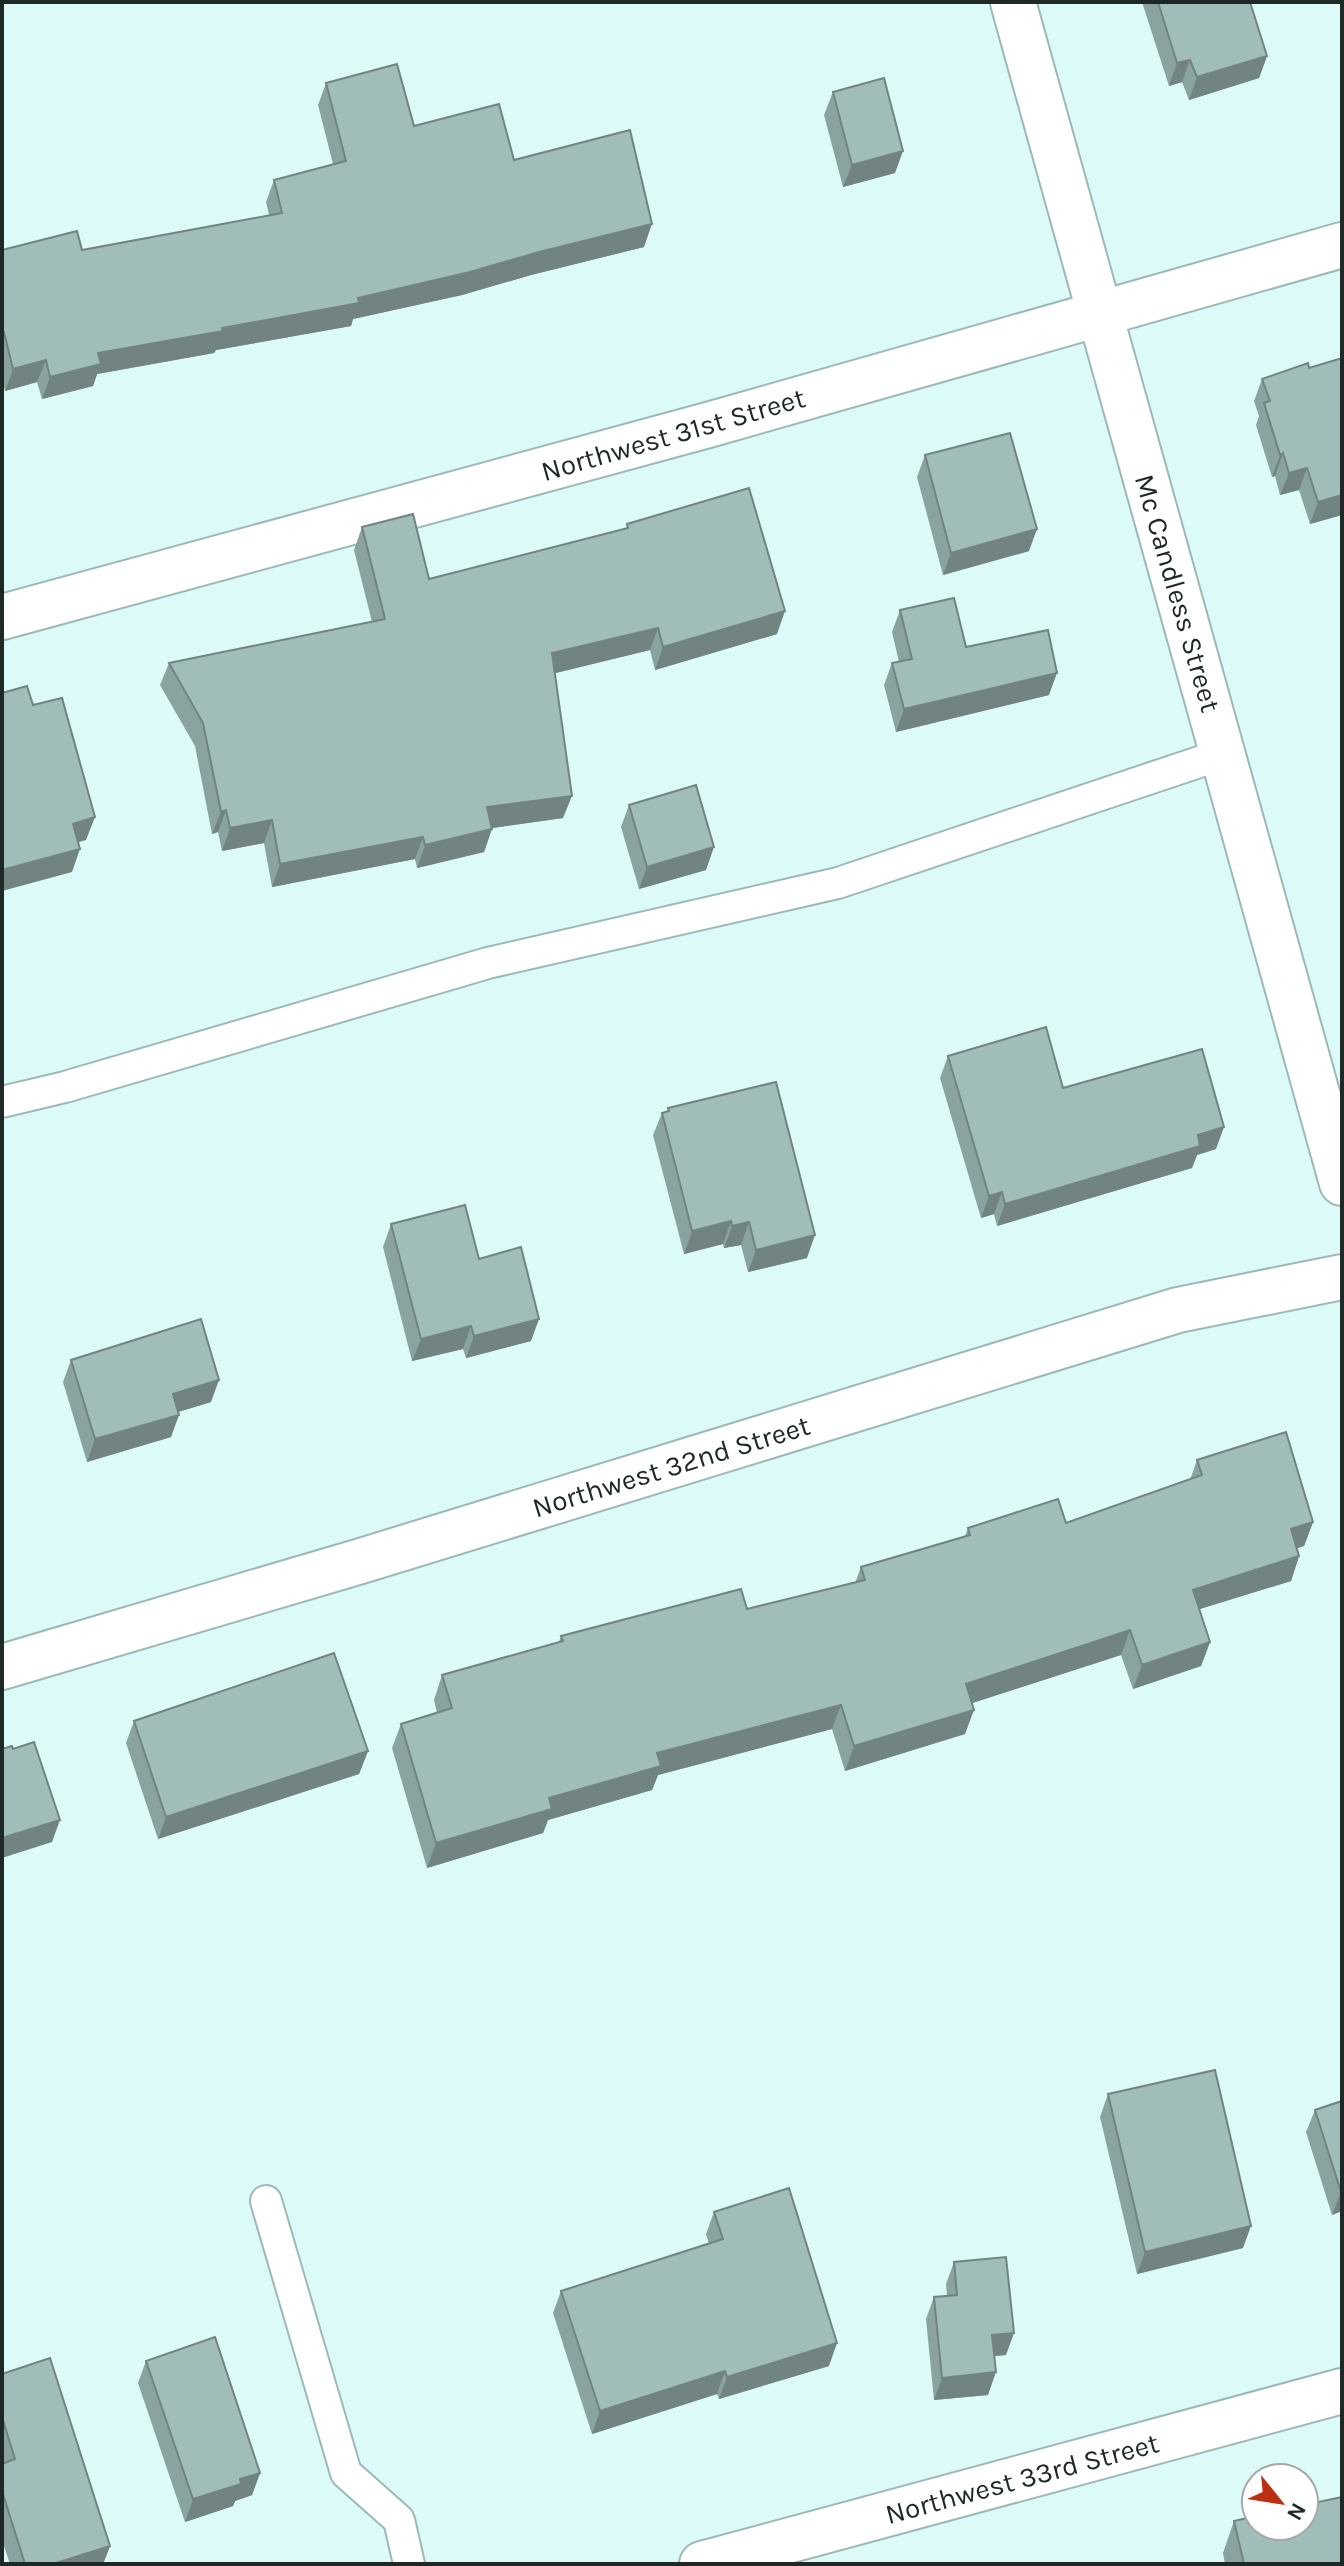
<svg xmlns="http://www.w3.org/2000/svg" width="1344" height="2566" font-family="Karla,sans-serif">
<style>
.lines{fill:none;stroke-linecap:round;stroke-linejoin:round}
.service-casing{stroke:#9db9b7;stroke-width:34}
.minor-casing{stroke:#9db9b7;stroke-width:48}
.service{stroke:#fff;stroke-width:30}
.minor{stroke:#fff;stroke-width:44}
.wall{fill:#8aa3a0}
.shaded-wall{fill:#718482}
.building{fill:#a1bdba;stroke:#718482;stroke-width:2}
.labels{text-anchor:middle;stroke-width:6;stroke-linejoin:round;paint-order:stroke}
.street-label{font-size:28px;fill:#1d2827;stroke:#fff}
</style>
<rect width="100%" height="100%" fill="#dcfaf7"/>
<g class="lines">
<g class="service-casing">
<path id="service" d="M 2,1102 L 65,1087 L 488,963 L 838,883 L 1223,754
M 266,2201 L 346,2473 L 399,2520 L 409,2564"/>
</g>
<g class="minor-casing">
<path id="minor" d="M 1013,2 L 1342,1183
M 2,617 L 708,425 L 1342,245
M 2,1667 L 361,1561 L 1178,1310 L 1342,1277
M 702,2564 L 1342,2391"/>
</g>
<use href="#service" class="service"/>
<use href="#minor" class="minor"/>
</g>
<path class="wall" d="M 1142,2 L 1250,2 L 1267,56 L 1259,78 L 1189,100 L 1182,82 L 1169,86 Z
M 326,83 L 414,126 L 514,160 L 644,247 L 531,275 L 462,295 L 353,319 L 351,326 L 216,350 L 214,353 L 97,374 L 93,386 L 42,399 L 37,382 L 5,391 L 2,379 L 2,250 L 82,250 L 269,215 L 266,202 L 274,180 L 333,164 L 318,105 Z
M 833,92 L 895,173 L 843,187 L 824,115 Z
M 1342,358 L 1342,515 L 1310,524 L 1299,490 L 1280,495 L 1275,476 L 1272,477 L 1256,425 L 1259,416 L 1254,401 L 1262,379 L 1309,368 Z
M 925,455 L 1029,551 L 943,575 L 917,477 Z
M 627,524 L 777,634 L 655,670 L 650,650 L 554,673 L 563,818 L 492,828 L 484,852 L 417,868 L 415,859 L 272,887 L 264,843 L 222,851 L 218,832 L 212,834 L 195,746 L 160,685 L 169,663 L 372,622 L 354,550 L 362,527 L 429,579 L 626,529 Z
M 900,610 L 966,647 L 1049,695 L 896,732 L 884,685 L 892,663 L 899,662 L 892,632 Z
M 629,805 L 706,870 L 639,889 L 621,827 Z
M 948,1056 L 1063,1088 L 1216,1149 L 1197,1155 L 1192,1168 L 997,1226 L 994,1214 L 981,1218 L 940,1078 Z
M 668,1108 L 807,1258 L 748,1272 L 741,1245 L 724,1248 L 723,1244 L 684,1254 L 653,1135 L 662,1113 L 667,1112 Z
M 391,1224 L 479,1259 L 531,1341 L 466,1358 L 463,1349 L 412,1361 L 383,1247 Z
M 71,1360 L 211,1402 L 178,1412 L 171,1437 L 87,1462 L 63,1382 Z
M 1197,1460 L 1313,1522 L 1304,1546 L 1297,1548 L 1299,1556 L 1291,1581 L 1199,1609 L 1210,1642 L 1201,1666 L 1133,1689 L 1121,1655 L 972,1703 L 965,1734 L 845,1771 L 832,1729 L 658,1775 L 652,1790 L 548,1820 L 543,1833 L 427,1868 L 392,1748 L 401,1724 L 437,1713 L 434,1700 L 442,1675 L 559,1642 L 561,1636 L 747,1609 L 855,1583 L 861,1567 L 965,1536 L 968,1528 L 1066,1523 L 1190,1480 Z
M 134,1721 L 368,1751 L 359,1774 L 158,1839 L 126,1743 Z
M 1108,2094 L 1243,2248 L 1137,2274 L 1100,2117 Z
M 1342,2101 L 1342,2211 L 1332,2215 L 1306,2132 L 1315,2110 Z
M 714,2212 L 829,2366 L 719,2399 L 717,2394 L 592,2434 L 553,2313 L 561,2291 L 709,2244 L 706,2234 Z
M 954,2262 L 1006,2355 L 994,2356 L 988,2395 L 934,2400 L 926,2319 L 934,2297 L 947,2296 L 946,2284 Z
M 146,2361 L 260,2473 L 252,2495 L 235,2501 L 233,2506 L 185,2522 L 138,2383 Z
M 2,2374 L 110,2546 L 103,2564 L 10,2564 L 2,2540 Z
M 1234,2521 L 1342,2564 L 1225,2564 L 1223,2553 Z"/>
<path class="shaded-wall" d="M 1267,56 L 1259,78 L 1189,100 L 1197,77 Z
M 1190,60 L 1182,82 L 1169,86 L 1177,63 Z
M 903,151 L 895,173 L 843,187 L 852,165 Z
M 652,224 L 644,247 L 531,275 L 462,295 L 353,319 L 351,326 L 216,350 L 214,353 L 97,374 L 93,386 L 42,399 L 50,377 L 98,353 L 358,298 Z
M 46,360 L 37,382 L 5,391 L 13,369 Z
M 1283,453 L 1275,476 L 1272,477 L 1280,455 Z
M 1307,468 L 1299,490 L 1280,495 L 1289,473 Z
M 1342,495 L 1342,515 L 1310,524 L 1318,502 Z
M 1037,529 L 1029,551 L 943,575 L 951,553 Z
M 785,611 L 777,634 L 655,670 L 663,647 Z
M 658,628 L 650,650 L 544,676 L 552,653 Z
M 1057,673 L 1049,695 L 896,732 L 904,709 Z
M 572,796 L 563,818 L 478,830 L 487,807 Z
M 226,810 L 218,832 L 212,834 L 221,812 Z
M 95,817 L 86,840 L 65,846 L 73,824 Z
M 272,820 L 264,843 L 222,851 L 230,828 Z
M 492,829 L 484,852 L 417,868 L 425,845 Z
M 423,837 L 415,859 L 272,887 L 280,864 Z
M 714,847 L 706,870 L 639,889 L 647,867 Z
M 80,849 L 72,872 L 2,891 L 2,870 Z
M 1224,1127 L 1216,1149 L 1197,1155 L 1192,1168 L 997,1226 L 1005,1204 L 1198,1135 Z
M 1002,1192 L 994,1214 L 981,1218 L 989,1196 Z
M 731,1221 L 723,1244 L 684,1254 L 692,1231 Z
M 749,1222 L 741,1245 L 724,1248 L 732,1226 Z
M 815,1235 L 807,1258 L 748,1272 L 756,1250 Z
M 539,1319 L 531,1341 L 466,1358 L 474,1336 Z
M 471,1326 L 463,1349 L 412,1361 L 421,1339 Z
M 219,1380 L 211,1402 L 165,1416 L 173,1394 Z
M 179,1415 L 171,1437 L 87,1462 L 95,1439 Z
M 1313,1522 L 1304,1546 L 1282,1553 L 1291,1529 Z
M 1299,1556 L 1291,1581 L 1184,1614 L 1193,1590 Z
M 1130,1630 L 1121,1655 L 957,1708 L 966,1684 Z
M 1210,1642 L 1201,1666 L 1133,1689 L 1142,1665 Z
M 841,1705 L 832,1729 L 658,1775 L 652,1790 L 548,1820 L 543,1833 L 427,1868 L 436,1843 L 657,1753 Z
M 974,1710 L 965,1734 L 845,1771 L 854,1746 Z
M 368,1751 L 359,1774 L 158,1839 L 166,1817 Z
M 60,1820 L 52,1842 L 2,1858 L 2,1838 Z
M 1341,2192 L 1342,2192 L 1342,2211 L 1332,2215 Z
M 1251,2226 L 1243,2248 L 1137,2274 L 1145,2252 Z
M 1014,2333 L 1006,2355 L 984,2357 L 992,2335 Z
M 837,2343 L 829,2366 L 719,2399 L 727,2377 Z
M 725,2371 L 717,2394 L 592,2434 L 600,2411 Z
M 996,2372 L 988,2395 L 934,2400 L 942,2378 Z
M 260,2473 L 252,2495 L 235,2501 L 233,2506 L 185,2522 L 193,2499 L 240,2479 Z
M 110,2546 L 103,2564 L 53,2564 Z"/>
<path class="building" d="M 1158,2 L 1250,2 L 1267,56 L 1197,77 L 1190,60 L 1177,63 Z
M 397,64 L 414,126 L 499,104 L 514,160 L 630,130 L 652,224 L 539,252 L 470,272 L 358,298 L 359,303 L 222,328 L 223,331 L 98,353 L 101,364 L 50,377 L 46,360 L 13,369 L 4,332 L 2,332 L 2,250 L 77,231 L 82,250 L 282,213 L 274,180 L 346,161 L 326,83 Z
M 884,78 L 903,151 L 852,165 L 833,92 Z
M 1342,358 L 1342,495 L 1318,502 L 1307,468 L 1289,473 L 1283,453 L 1280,455 L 1264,403 L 1270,401 L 1262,379 L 1308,363 L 1309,368 Z
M 1010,433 L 1037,529 L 951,553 L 925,455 Z
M 749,488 L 785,611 L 663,647 L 658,628 L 552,653 L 572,796 L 487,807 L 492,829 L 425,845 L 423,837 L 280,864 L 272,820 L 230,828 L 226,810 L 221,812 L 203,723 L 169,663 L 385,619 L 362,527 L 413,514 L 429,579 L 628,528 L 627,524 Z
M 954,598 L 966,647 L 1048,630 L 1057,673 L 904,709 L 892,663 L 912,659 L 900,610 Z
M 27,686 L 33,705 L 62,698 L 95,817 L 73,824 L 80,849 L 2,870 L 2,693 Z
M 696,785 L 714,847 L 647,867 L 629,805 Z
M 1046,1027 L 1063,1088 L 1202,1049 L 1224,1127 L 1198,1135 L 1200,1146 L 1005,1204 L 1002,1192 L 989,1196 L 948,1056 Z
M 776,1082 L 815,1235 L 756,1250 L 749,1222 L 732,1226 L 731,1221 L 692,1231 L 662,1113 L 669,1111 L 668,1108 Z
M 465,1205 L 479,1259 L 521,1247 L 539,1319 L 474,1336 L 471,1326 L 421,1339 L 391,1224 Z
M 201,1319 L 219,1380 L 173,1394 L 179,1415 L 95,1439 L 71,1360 Z
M 1286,1432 L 1313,1522 L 1291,1529 L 1299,1556 L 1193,1590 L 1210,1642 L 1142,1665 L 1130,1630 L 966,1684 L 974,1710 L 854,1746 L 841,1705 L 657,1753 L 661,1766 L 549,1798 L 552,1809 L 436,1843 L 401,1724 L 452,1708 L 442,1675 L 563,1641 L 561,1636 L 741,1589 L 747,1609 L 865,1580 L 861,1567 L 970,1535 L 968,1528 L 1058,1499 L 1066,1523 L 1202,1475 L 1197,1460 Z
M 334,1653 L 368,1751 L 166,1817 L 134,1721 Z
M 34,1742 L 60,1820 L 2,1838 L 2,1749 L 12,1746 L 13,1749 Z
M 1215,2070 L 1251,2226 L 1145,2252 L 1108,2094 Z
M 1342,2101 L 1342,2192 L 1341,2192 L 1315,2110 Z
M 789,2188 L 837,2343 L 727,2377 L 725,2371 L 600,2411 L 561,2291 L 723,2239 L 714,2212 Z
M 1006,2257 L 1014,2333 L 992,2335 L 996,2372 L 942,2378 L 934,2297 L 957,2295 L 954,2262 Z
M 215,2337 L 260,2473 L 240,2479 L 241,2484 L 193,2499 L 146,2361 Z
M 50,2358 L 110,2546 L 53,2564 L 25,2564 L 2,2491 L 2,2464 L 15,2459 L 2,2417 L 2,2374 Z
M 1342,2497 L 1342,2564 L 1244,2564 L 1234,2521 L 1256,2516 L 1256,2526 L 1304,2526 L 1304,2505 Z"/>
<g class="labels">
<g class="street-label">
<text transform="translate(673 434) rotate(-16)" y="10">Northwest 31st Street</text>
<text transform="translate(1178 593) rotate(74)" y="10">Mc Candless Street</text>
<text transform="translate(671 1466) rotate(-17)" y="10">Northwest 32nd Street</text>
<text transform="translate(1022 2478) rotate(-15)" y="10">Northwest 33rd Street</text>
</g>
</g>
<rect width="1344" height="2566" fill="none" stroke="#1d2827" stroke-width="8"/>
<g transform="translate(1280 2502) rotate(120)"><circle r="38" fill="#ffffff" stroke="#a5a9a9" stroke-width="2"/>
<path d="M0-6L14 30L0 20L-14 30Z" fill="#bb3012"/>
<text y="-12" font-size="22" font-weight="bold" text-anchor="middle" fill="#1d2827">N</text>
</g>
</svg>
